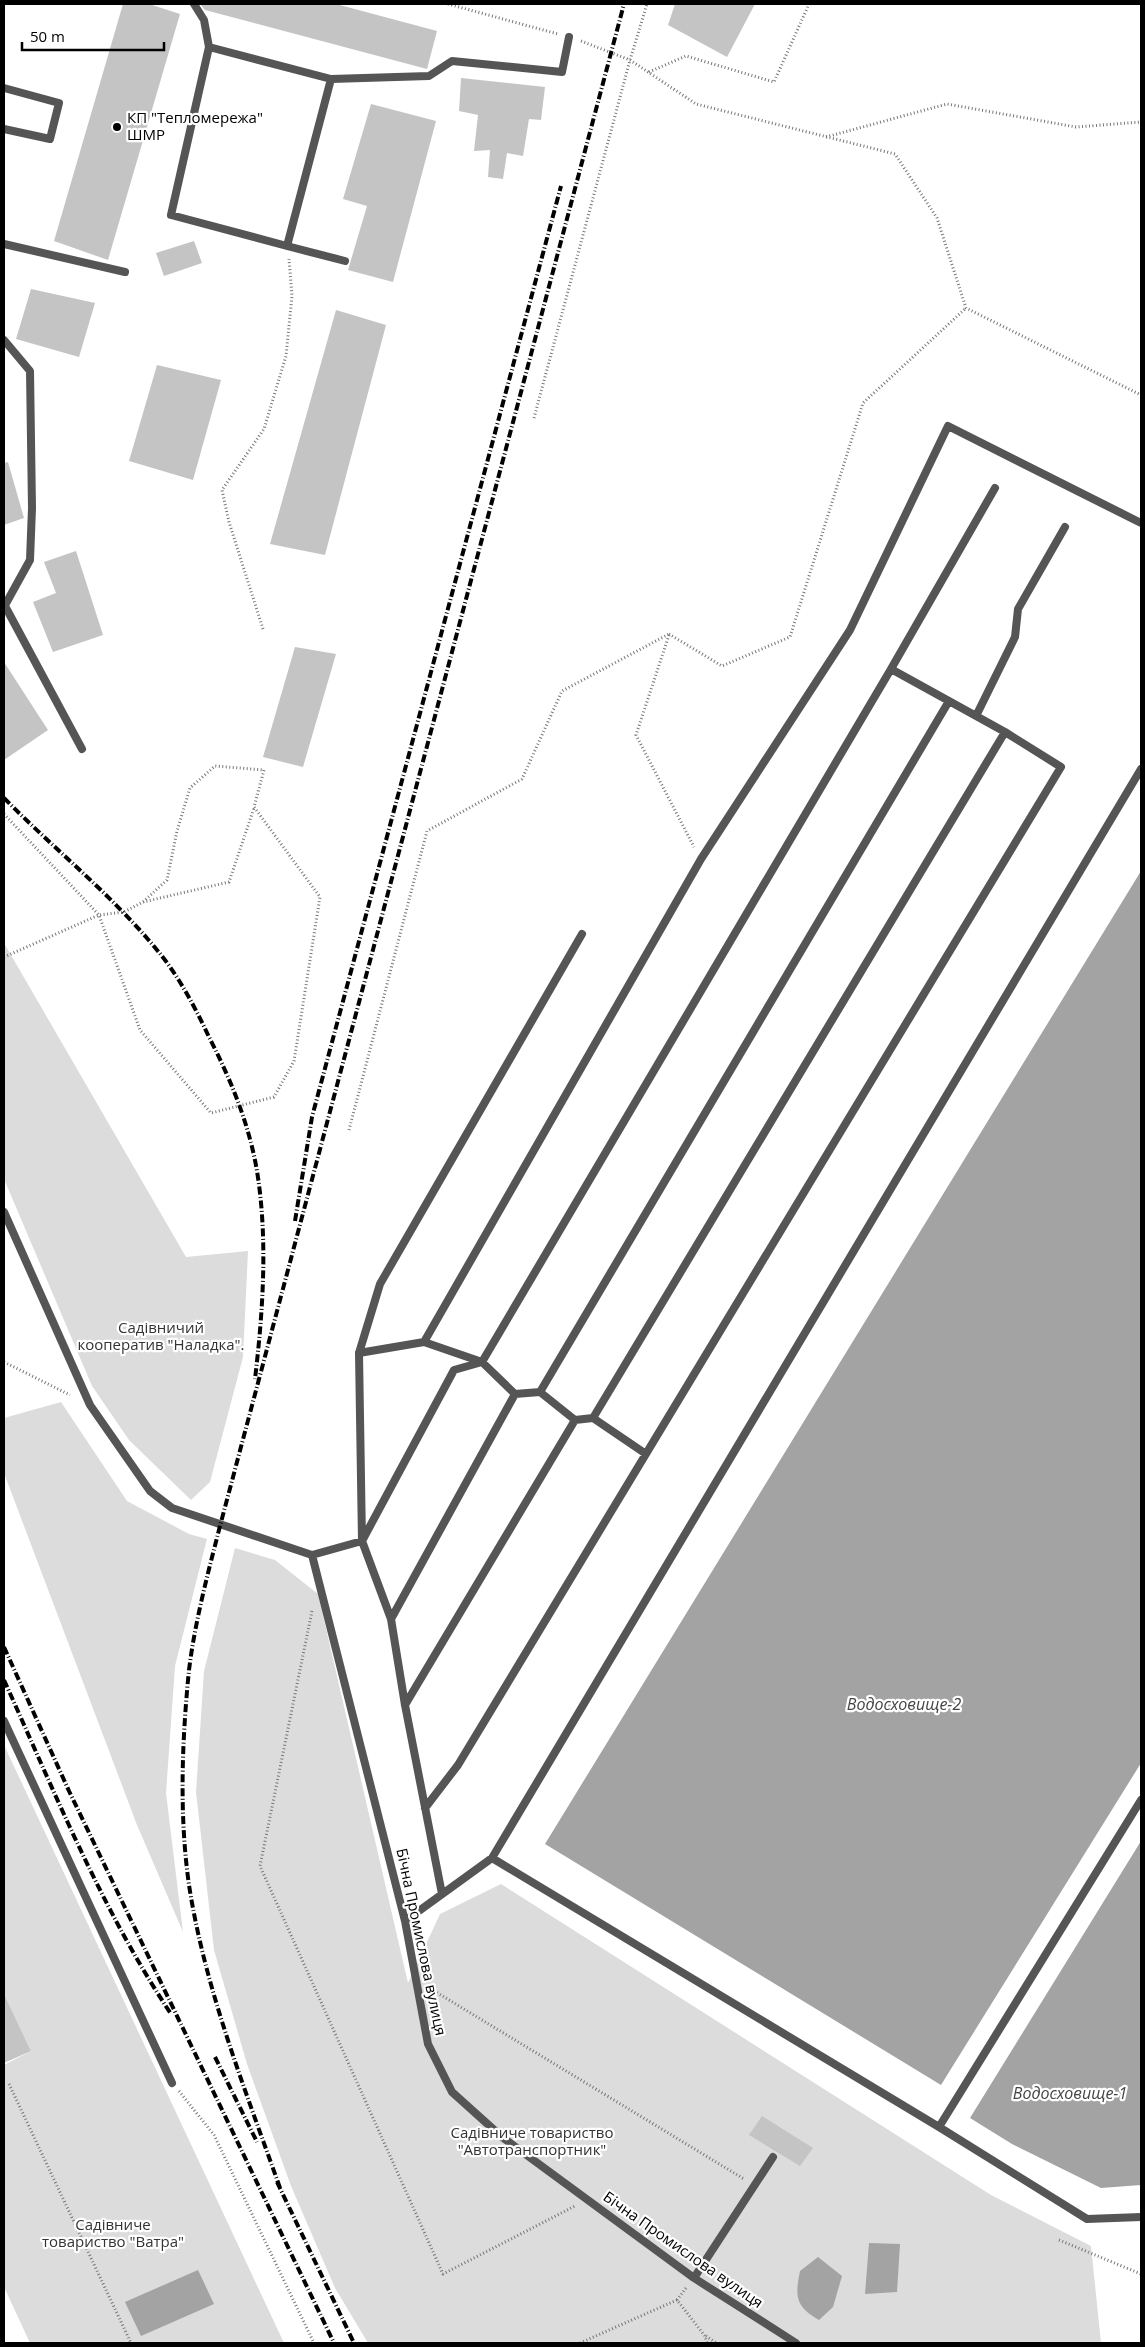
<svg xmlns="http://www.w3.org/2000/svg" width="1145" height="2347" font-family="'Open Sans',sans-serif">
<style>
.green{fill:#dcdcdc}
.water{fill:#a3a3a3}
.building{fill:#c4c4c4}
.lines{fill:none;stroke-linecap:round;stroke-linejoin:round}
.path{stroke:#777;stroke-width:3;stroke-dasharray:1 2.5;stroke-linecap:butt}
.service{stroke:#555;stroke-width:8}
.rail{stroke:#000;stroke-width:4;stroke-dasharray:8 2.5 1 2.5;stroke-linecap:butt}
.poi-dot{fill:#000;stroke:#fff;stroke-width:2}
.labels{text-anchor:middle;stroke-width:4.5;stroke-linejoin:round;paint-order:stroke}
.poi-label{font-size:15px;fill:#000;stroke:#fff;text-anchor:start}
.park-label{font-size:15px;fill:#333;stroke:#fff}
.street-label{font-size:15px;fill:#000;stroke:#fff}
.water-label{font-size:16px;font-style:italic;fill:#444;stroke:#fff}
</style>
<rect width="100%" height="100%" fill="#fff"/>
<path class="green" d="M 4,943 L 186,1257 L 248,1251 L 243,1357 L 210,1482 L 191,1500 L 129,1440 L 92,1386 L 4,1179 Z
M 61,1402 L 127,1501 L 189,1534 L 207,1539 L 175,1666 L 166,1793 L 183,1932 L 137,1825 L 4,1473 L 4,1418 Z
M 235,1548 L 275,1560 L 318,1594 L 408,1983 L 440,1914 L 501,1884 L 991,2195 L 1091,2246 L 1101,2343 L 368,2343 L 335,2288 L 291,2186 L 247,2064 L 214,1950 L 196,1792 L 204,1671 Z
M 4,1745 L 284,2343 L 30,2343 L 4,2287 L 4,2065 L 31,2051 L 4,1994 Z"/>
<path class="water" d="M 1141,871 L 1141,1763 L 941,2085 L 545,1844 Z
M 1141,1841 L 1141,2185 L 1101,2188 L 1012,2144 L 970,2118 Z
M 869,2243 L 900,2244 L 897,2292 L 865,2294 Z
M 818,2257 L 842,2276 L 833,2307 L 819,2320 C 795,2306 795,2296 800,2271 Z
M 198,2270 L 214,2304 L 141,2336 L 125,2302 Z"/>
<path class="building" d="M 123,4 L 149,4 L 180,14 L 108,260 L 54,241 Z
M 200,4 L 336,4 L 437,31 L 427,69 L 205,10 Z
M 675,4 L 755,4 L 727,57 L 668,25 Z
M 461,78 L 545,87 L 541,120 L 529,119 L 523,156 L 507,153 L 503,179 L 488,177 L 490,150 L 474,151 L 478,115 L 459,111 Z
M 371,104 L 436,121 L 393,282 L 348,270 L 367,206 L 343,199 Z
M 194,241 L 202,263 L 164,276 L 156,253 Z
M 31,289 L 95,303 L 79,357 L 16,339 Z
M 336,310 L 386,325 L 325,555 L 270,544 Z
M 157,365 L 221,380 L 193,480 L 129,461 Z
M 8,462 L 24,518 L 4,525 L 4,463 Z
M 76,551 L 103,635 L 53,652 L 33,602 L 56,593 L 44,562 Z
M 295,647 L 336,654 L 303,767 L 263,757 Z
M 4,662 L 48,730 L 4,760 Z
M 4,1994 L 31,2051 L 4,2063 Z
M 762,2116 L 813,2148 L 800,2166 L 749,2135 Z"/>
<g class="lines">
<path class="path" d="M 448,4 L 558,34
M 581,41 L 630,60 L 696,104 L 895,154 L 937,218 L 966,308 L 1141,395
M 649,72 L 686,56 L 774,82 L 809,4
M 826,137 L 947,104 L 1076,127 L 1141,122
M 534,418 L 630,60 L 647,4
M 263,629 L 229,522 L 222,490 L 264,429 L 286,356 L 292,296 L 289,259
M 669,634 L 722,666 L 790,637 L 863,403 L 966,308
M 669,635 L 636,735 L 694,847
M 4,814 L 99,915 L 140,1030 L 211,1113 L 274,1097 L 294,1061 L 320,897 L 254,807 L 264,770 L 215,766 L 190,788 L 177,831 L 167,880 L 143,902
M 4,957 L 99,915 L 124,912 L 143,902 L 229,882 L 254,808
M 349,1130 L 427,831 L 522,779 L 562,691 L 669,634
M 4,1362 L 70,1395
M 312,1611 L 260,1866 L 443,2274 L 575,2206
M 431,1989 L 744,2179
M 9,2084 L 131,2343
M 179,2091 L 214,2135 L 314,2343
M 1059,2240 L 1141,2274
M 686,2288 L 677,2300 L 705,2336 L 707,2343
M 706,2336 L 716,2343
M 580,2343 L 677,2300"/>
<path class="service" d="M 194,4 L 204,20 L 209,47 L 171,215 L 287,246 L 331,79 L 209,47
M 331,79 L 429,76 L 452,61 L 562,72 L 569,37
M 4,88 L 59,103 L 50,139 L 4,129
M 4,244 L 125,272
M 287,246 L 345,261
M 4,340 L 30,371 L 32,508 L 30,560 L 4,607
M 5,606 L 82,749
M 891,669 L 995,488
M 949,701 L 1005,732
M 976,716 L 1015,637 L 1018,609 L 1065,527
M 4,1212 L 90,1405 L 150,1491 L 172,1508 L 312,1555 L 362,1541 L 454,1370 L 482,1362 L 891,669 L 949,701 L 540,1392
M 359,1353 L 424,1342
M 646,1454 L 593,1418 L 575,1420 L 540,1392 L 515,1394 L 482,1362 L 424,1342 L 701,859 L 850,630 L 948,426 L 1141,523
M 312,1555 L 405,1921 L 428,2044 L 452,2092 L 502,2137 L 694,2278 L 796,2343
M 391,1619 L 362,1541 L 359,1353 L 380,1284 L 582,934
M 405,1705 L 575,1420
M 4,1721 L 172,2083
M 425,1808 L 458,1765 L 1061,767 L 1005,732 L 593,1418
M 492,1858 L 939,2127 L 1087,2219 L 1141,2217
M 442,1894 L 405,1705 L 391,1619 L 515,1394
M 405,1921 L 492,1858 L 1141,769
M 939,2127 L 1141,1800
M 694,2278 L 773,2157"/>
<path class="rail" d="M 4,798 C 54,849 111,894 157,950 C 178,975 195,1007 209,1037 C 231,1080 249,1124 257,1171 C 268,1239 263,1311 255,1379
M 295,1221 L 312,1117 L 561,186
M 4,1647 L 69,1791 L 334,2343
M 4,1680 C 55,1793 102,1910 171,2014
M 215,2057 L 257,2142
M 277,2182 L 354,2343
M 280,2188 C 245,2089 205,1989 189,1885 C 179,1815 182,1740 189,1670 C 195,1621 208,1573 220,1526 L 624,4"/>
</g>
<circle class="poi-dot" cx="117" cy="127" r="5"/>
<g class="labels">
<g class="poi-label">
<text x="127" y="123">КП "Тепломережа"<tspan x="127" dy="17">ШМР</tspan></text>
</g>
<g class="park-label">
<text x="161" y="1333">Садівничий<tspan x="161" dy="17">кооператив "Наладка".</tspan></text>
<text x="532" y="2138">Садівниче товариство<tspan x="532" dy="17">"Автотранспортник"</tspan></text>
<text x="113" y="2230">Садівниче<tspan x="113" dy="17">товариство "Ватра"</tspan></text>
</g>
<g class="street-label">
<text transform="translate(421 1942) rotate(78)" y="5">Бічна Промислова вулиця</text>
<text transform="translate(683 2250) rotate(35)" y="5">Бічна Промислова вулиця</text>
</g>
<g class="water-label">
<text x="904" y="1710">Водосховище-2</text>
<text x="1070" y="2099">Водосховище-1</text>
</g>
</g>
<rect width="1145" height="2347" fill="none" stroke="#000000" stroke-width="10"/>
<path d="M22 42v8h142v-8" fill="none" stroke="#000000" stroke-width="2.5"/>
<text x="30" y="42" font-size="15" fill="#000000" stroke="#ffffff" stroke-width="4" paint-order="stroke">50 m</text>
</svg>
